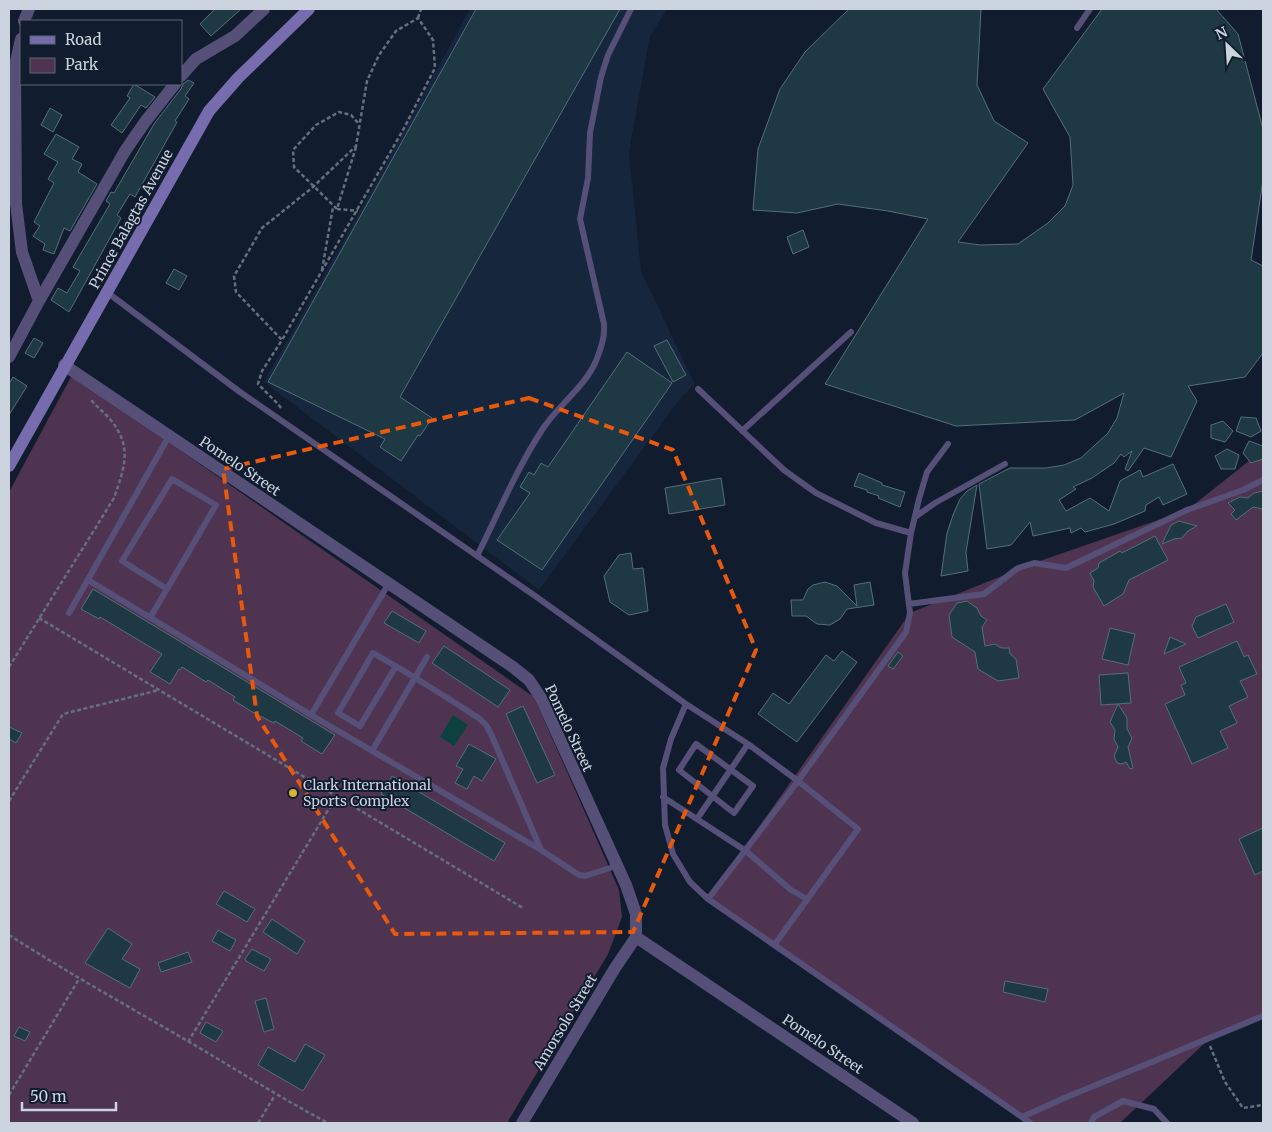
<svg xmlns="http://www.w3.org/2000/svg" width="1272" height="1132" font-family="Merriweather,serif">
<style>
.built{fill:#16263d}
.green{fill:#4f3452}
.water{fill:#0c413f}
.building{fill:#1f3944;stroke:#536f7a}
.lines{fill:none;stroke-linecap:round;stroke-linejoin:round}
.path{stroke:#656f7d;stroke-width:2.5;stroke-dasharray:4 2.5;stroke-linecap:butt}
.service{stroke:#565079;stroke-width:6}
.minor{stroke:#565079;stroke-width:12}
.secondary{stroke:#776cae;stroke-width:12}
.marked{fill:none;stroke:#e8590c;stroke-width:4;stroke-dasharray:10 6;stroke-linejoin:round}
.poi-dot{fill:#d7b434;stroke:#111d2e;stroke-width:2}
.labels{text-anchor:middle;stroke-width:4;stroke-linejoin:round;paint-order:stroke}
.street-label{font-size:14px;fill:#cbd3df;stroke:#111d2e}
.poi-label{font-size:14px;fill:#cbd3df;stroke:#111d2e;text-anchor:start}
</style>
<rect width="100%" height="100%" fill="#111d2e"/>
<path class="built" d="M 470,9 L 667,9 L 650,36 L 629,152 L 641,271 L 695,385 L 682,396 L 539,590 L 264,382 L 356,218 Z"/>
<path class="green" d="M 72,375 L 534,697 L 619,890 L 622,917 L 608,954 L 507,1123 L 9,1123 L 9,492 Z
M 1263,450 L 1263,1016 L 1207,1041 L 1120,1123 L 1029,1123 L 708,899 L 910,613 L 1034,563 L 1187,510 Z"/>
<path class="water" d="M 453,715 L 468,725 L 454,746 L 440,737 Z"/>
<path class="building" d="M 215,9 L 241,9 L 211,36 L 200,24 Z
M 476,9 L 620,9 L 400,397 L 432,418 L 420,436 L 418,435 L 401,461 L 380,447 L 385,439 L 268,382 Z
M 849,9 L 981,9 L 977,85 L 994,121 L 1028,143 L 958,242 L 980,245 L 1018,244 L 1048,223 L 1065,206 L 1073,185 L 1070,137 L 1043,89 L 1102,9 L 1216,9 L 1238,34 L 1263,129 L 1263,180 L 1251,260 L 1263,266 L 1263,353 L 1245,377 L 1188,386 L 1197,401 L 1171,457 L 1144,448 L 1128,471 L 1125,469 L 1132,451 L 1124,457 L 1121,454 L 1114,463 L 1092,478 L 1073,487 L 1076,489 L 1059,500 L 1066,511 L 1090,498 L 1109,511 L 1120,481 L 1140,470 L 1143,477 L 1173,464 L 1187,494 L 1163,505 L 1159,497 L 1146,505 L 1145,511 L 1114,524 L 1085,532 L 1081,528 L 1071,533 L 1070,528 L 1033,536 L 1030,522 L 1011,545 L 987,549 L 979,484 L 1010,468 L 1046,468 L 1064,465 L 1081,458 L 1108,433 L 1117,418 L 1124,393 L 1075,420 L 956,426 L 825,384 L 928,219 L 888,211 L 838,204 L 797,213 L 753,210 L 758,149 L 780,89 L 805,52 Z
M 188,80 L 194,83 L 185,96 L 189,99 L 175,121 L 177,122 L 135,197 L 130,194 L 117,215 L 121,218 L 69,312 L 51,300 L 58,288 L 67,293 L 80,271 L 73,267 L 110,204 L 106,201 L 111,192 L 114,193 L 154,124 L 181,89 L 183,84 Z
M 134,84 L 155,97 L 146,108 L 141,105 L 122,133 L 111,125 L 130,98 L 127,96 Z
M 50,108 L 62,115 L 53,132 L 41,125 Z
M 56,134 L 79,147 L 72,159 L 82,164 L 78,172 L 97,184 L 70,231 L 64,228 L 54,254 L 43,250 L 45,244 L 33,236 L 40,226 L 34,222 L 54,183 L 48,179 L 58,162 L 44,154 Z
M 803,230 L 809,247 L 793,254 L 787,237 Z
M 174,269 L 187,276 L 179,290 L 166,283 Z
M 34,338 L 43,343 L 34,358 L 25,353 Z
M 667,340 L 686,375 L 673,382 L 654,346 Z
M 627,352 L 672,383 L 542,570 L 497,540 L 530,493 L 520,487 L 529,472 L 534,475 L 541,463 L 548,467 Z
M 13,377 L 27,386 L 9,415 L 9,384 Z
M 1241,417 L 1256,418 L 1261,431 L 1251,437 L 1236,431 Z
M 1223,421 L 1233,431 L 1225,442 L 1211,438 L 1211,425 Z
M 1249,441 L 1263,446 L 1263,459 L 1251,463 L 1243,453 Z
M 1227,449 L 1239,455 L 1235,469 L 1221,469 L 1215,456 Z
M 859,473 L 882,483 L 882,485 L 905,492 L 900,507 L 878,498 L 879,496 L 867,492 L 867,490 L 854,486 Z
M 721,478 L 725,505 L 669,514 L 665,488 Z
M 977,485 L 966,552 L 968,571 L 941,576 L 947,533 L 953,515 L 960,499 L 967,491 Z
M 1263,491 L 1263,509 L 1253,507 L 1236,520 L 1231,514 L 1235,510 L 1228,503 L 1240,497 L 1248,498 L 1254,493 Z
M 1179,521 L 1197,526 L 1188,531 L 1182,538 L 1174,539 L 1162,544 L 1171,525 Z
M 1155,536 L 1168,560 L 1129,580 L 1123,594 L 1104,606 L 1093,587 L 1094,581 L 1090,573 L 1098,568 L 1099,563 L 1120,551 L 1122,553 Z
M 631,553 L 633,569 L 643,568 L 648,611 L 629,615 L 610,602 L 604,576 L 619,555 Z
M 825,582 L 837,586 L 857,606 L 854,585 L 870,582 L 874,605 L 847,609 L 840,619 L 830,625 L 817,624 L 806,616 L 792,616 L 791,600 L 803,600 L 808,589 L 813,585 Z
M 93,589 L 335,735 L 322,754 L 301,741 L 303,738 L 275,721 L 274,723 L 254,713 L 233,700 L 235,697 L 208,680 L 206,682 L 182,667 L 180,670 L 179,669 L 170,684 L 150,672 L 162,654 L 100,617 L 99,619 L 81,609 Z
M 967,601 L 977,608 L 981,616 L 987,620 L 982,627 L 985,646 L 995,644 L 1001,648 L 1009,648 L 1010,654 L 1016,659 L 1019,678 L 998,681 L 978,669 L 975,652 L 952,637 L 949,615 L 957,603 Z
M 1226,604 L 1234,622 L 1198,638 L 1192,626 L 1196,617 Z
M 392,611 L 426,631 L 419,643 L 384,623 Z
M 1110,628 L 1135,634 L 1128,665 L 1102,659 Z
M 1170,637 L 1186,644 L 1164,654 Z
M 1237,641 L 1244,657 L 1248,655 L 1257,674 L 1240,681 L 1248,697 L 1229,706 L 1237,723 L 1220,731 L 1228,748 L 1192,764 L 1165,704 L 1185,695 L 1181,685 L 1186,683 L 1179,667 Z
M 444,646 L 510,690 L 498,707 L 432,663 Z
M 842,651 L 857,662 L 797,742 L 758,714 L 773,693 L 789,704 L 826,655 L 834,661 Z
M 898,652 L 903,656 L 893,669 L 888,666 Z
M 1128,673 L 1131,703 L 1101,705 L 1099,675 Z
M 1118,704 L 1127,718 L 1127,729 L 1132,738 L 1128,747 L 1133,768 L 1130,769 L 1126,762 L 1122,764 L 1117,763 L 1114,756 L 1118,747 L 1114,739 L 1115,730 L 1110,722 Z
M 523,706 L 555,775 L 537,783 L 506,714 Z
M 9,727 L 22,733 L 16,743 L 9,739 Z
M 469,744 L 496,759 L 482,781 L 474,776 L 467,789 L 455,783 L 463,769 L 456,766 Z
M 392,776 L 505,843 L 494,861 L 381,794 Z
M 1263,828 L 1263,871 L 1255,875 L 1239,839 Z
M 224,891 L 255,909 L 247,922 L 216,904 Z
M 272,919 L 305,941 L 297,954 L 263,932 Z
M 108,928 L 132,944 L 122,959 L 140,969 L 130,988 L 85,963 Z
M 218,930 L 236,940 L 230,951 L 212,941 Z
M 252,949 L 271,959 L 264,971 L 246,961 L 245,959 Z
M 188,952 L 192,962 L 161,972 L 158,963 Z
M 1005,981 L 1048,989 L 1045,1002 L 1003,992 Z
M 266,998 L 274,1029 L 264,1032 L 255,1001 Z
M 206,1022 L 223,1031 L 216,1042 L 200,1033 Z
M 19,1027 L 30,1032 L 25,1041 L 14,1036 Z
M 305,1044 L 325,1055 L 303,1091 L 258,1065 L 268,1047 L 295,1062 Z"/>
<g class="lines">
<path class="path" d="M 418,18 L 421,9
M 356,147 L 337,209 L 294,167 L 293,150 L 316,125 L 339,112 L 351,115 L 359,124
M 337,209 L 358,211
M 322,270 L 333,207
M 281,408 L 278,404 L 258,384 L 262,371 L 282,340 L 236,292 L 234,276 L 262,228 L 313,187 L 356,146 L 367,81 L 379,55 L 396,31 L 418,18 L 433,40 L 435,68 L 403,130 L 282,340
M 39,618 L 523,908
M 9,667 L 114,498 C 125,466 133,446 109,418 C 103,411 95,406 90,398
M 9,801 L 63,714 L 159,690
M 9,935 C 67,972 127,1006 186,1040 C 234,1068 279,1097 328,1123
M 188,1042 L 336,797
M 1210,1046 L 1225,1082 L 1243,1108 L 1263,1105
M 9,1095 L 79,979
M 258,1123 L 275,1095"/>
<path class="service" d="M 1077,28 L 1090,9
M 108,293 L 240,392 L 538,598 L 686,704 L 748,744 L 798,781 L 858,829 L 775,944
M 698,389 L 784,470 L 816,493 L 876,523 L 911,533 L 905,573 L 910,613 L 906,632 L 798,781 L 708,899 L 1022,1117 L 1062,1099 L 1263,1016
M 742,431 L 851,332
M 915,517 L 935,503 L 1005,464
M 911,533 L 919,499 L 927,472 L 948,444
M 477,556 C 498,514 516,470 542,430 C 557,406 585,387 596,361 C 601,348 605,337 604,324 L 580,219 L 588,178 L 590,133 L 601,77 L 608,55 L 631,9
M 88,580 L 311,715 L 541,850 L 579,875 L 585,876 L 616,866
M 909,604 L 984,594 L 1018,568 L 1034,563 L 1066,568 L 1187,510 L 1243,490 L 1263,480
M 69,613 L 169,436
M 150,618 L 216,505 L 172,479 L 122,561 L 167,589
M 396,666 L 360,726 L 338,713 L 373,653 C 410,674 445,696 480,719 L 486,725 L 491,734 L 541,850
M 686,704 L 671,739 L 663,768 L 665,825 L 673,854 L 690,882 L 708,899
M 311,715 L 389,583
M 696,744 L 753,786 L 734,813 L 679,770 Z
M 372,751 L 427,657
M 663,797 L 746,851 L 791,890 L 807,899
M 697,819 L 748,744
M 1022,1117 L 1030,1123
M 1091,1123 L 1094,1117 L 1123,1101 L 1154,1109 L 1167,1123"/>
<path class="minor" d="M 24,21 L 29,9
M 181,76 L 196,59 L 235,36 L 264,9
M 39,301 L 125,151 L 145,122 L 175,84
M 9,357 L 39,301 L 22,252 L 16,204 L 15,66 L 21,39
M 64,365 L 513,667 L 529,680 L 541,698 L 626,885 L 636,914 L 636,937
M 636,937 L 913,1123
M 522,1123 L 615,968 L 636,937"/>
<path class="secondary" d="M 9,466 L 209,111 L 238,78 L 309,9"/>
</g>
<path class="marked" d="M 529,398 L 673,450 L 756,650 L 633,932 L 395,934 L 257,716 L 223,469 Z"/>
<circle class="poi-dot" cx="293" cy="793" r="5"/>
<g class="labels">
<g class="street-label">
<text transform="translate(131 219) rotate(-61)" y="5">Prince Balagtas Avenue</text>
<text transform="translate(240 466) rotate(34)" y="5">Pomelo Street</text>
<text transform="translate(569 728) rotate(65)" y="5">Pomelo Street</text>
<text transform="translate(565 1022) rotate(-59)" y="5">Amorsolo Street</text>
<text transform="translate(823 1044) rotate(34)" y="5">Pomelo Street</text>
</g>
<g class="poi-label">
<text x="303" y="790">Clark International<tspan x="303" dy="16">Sports Complex</tspan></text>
</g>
</g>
<rect width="1272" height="1132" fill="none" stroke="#cbd3df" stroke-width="20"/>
<rect x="20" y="20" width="162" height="65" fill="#111d2e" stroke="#5b6675"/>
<rect x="30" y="36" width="25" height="8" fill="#776cae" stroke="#5b6675"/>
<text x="65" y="45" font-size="15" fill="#cbd3df">Road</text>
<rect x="30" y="58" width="25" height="15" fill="#4f3452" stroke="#5b6675"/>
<text x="65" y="70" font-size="15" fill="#cbd3df">Park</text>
<g transform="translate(1227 45) rotate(335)" stroke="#111d2e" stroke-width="4" paint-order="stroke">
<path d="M0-4L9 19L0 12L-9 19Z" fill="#cbd3df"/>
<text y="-8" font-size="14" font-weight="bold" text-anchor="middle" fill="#cbd3df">N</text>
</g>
<path d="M22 1102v8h94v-8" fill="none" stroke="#cbd3df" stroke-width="2.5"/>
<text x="30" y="1102" font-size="15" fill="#cbd3df" stroke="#111d2e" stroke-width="4" paint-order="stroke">50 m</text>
</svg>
